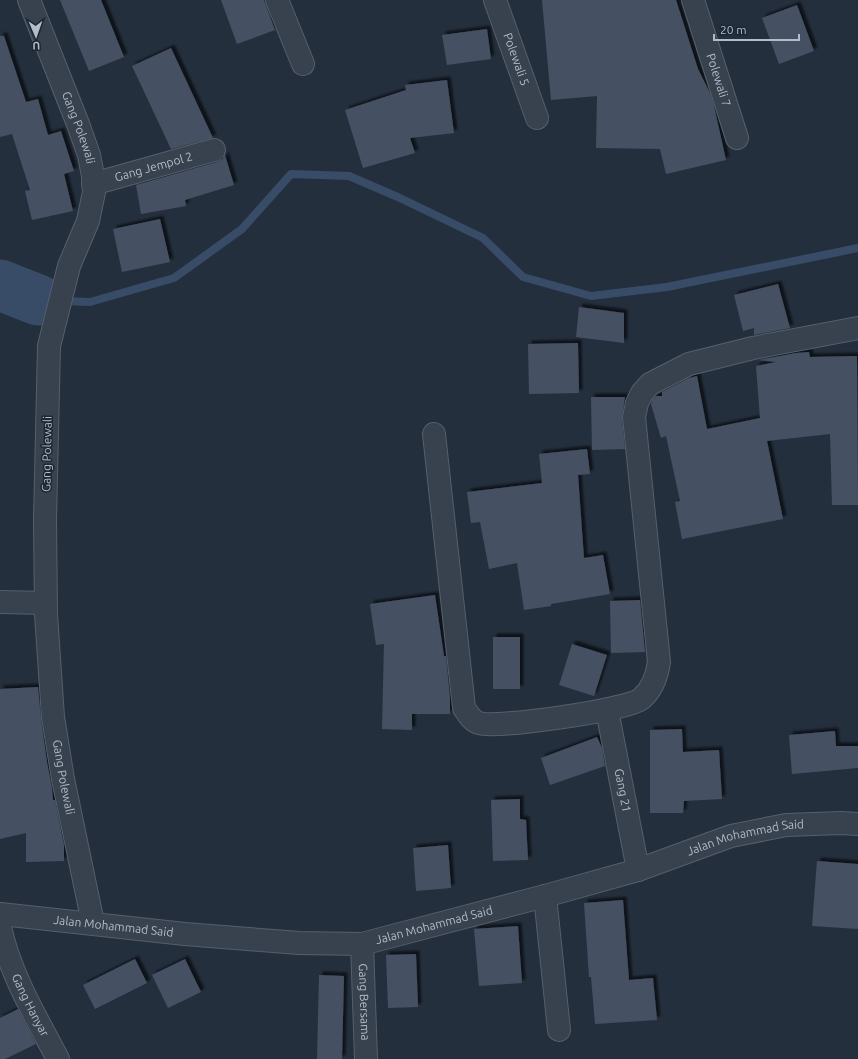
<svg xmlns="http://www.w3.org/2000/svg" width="858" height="1059" font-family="Ubuntu,sans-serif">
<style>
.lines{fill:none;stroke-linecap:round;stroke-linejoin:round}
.stream{stroke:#394c67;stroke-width:8}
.river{stroke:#394c67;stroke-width:51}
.building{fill:#455162;filter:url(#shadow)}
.minor-casing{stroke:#565f6c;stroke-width:24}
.minor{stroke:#38414e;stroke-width:22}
.labels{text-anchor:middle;stroke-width:3;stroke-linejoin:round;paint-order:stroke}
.street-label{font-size:12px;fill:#b4bcc9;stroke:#1d2633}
</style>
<defs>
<filter id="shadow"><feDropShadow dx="3.5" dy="-3.5" stdDeviation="1" flood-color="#0009"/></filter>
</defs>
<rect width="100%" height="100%" fill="#242f3e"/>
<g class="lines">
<path class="stream" d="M 38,300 L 90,302 L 174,278 L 242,229 L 291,174 L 349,176 L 400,198 L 483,238 L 523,277 L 591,296 L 667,287 L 858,248"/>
<path class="river" d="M 0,285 L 38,300"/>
</g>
<path class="building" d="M 60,0 L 101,0 L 124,57 L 89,71 Z
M 221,0 L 264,0 L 275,30 L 237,44 Z
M 542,0 L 676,0 L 698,69 L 710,93 L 714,106 L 726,160 L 666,174 L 660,149 L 596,148 L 597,96 L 551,100 Z
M 797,5 L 814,51 L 779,64 L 762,18 Z
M 487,29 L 491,59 L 447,65 L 442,35 Z
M 0,36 L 4,36 L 26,102 L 38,99 L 48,135 L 61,131 L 74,171 L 64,174 L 73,211 L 32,220 L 25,191 L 30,190 L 12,134 L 0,137 Z
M 171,48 L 213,138 L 171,149 L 132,66 Z
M 447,80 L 454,133 L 410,138 L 415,153 L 363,168 L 345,110 L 406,90 L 405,85 Z
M 225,155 L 234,185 L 185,200 L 186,206 L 141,214 L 136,185 L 217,162 L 223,159 Z
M 160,219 L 170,262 L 122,272 L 113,229 Z
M 778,284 L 790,328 L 754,335 L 754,328 L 743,331 L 734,295 Z
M 579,307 L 624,313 L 624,343 L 576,337 Z
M 578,343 L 579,393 L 529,394 L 528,344 Z
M 809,352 L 810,357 L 857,356 L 858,505 L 832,505 L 830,434 L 767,441 L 783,519 L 682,539 L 675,502 L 680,501 L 666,436 L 661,438 L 651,404 L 652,400 L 656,396 L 662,396 L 662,392 L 689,378 L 697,376 L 707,429 L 760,418 L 756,366 L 776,362 L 758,360 L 796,353 Z
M 591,397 L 625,397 L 622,418 L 625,449 L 592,450 Z
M 587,449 L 590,474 L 578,475 L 584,558 L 603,555 L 610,594 L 551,604 L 551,606 L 524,610 L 517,563 L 489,569 L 480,522 L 471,523 L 467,492 L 542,483 L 539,454 Z
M 435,595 L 444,656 L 446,656 L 450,698 L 450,714 L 412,714 L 412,730 L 382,729 L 384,644 L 376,645 L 370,604 Z
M 640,600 L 645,652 L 611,653 L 610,601 Z
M 493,637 L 520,637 L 520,689 L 493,689 Z
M 572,644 L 607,655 L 594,696 L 559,685 Z
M 38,687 L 41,719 L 47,762 L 52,788 L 53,800 L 55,800 L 64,845 L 64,861 L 26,862 L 26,833 L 0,839 L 0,689 Z
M 682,729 L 683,752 L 719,750 L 722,799 L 684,801 L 683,813 L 650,813 L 650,730 Z
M 835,731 L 836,746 L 858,746 L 858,768 L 792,774 L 789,735 Z
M 597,737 L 602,748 L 605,766 L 550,785 L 541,758 Z
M 520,799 L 520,819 L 526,820 L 528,860 L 493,861 L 491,800 Z
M 448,845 L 451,888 L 416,891 L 413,848 Z
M 817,861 L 858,864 L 858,929 L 812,926 Z
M 623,900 L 629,980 L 653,978 L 657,1020 L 595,1024 L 591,977 L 589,977 L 584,903 Z
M 518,926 L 522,983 L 479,986 L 474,929 Z
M 416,954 L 418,1007 L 388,1008 L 386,955 Z
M 135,959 L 147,983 L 95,1009 L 83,985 Z
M 185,959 L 201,992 L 168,1008 L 152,975 Z
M 319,975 L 344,976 L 342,1059 L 317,1059 Z
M 18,1009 L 36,1044 L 5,1059 L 0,1059 L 0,1018 Z"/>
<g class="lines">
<g class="minor-casing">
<g id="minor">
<path id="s1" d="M 29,0 L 78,124 L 89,155 L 93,176 L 94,192 L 88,221 L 69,266 L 49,346 L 45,520 L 46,614 L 53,717 L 63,779 L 93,923"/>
<path d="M 277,0 L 303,64"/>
<path id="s2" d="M 495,0 L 537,118"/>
<path id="s3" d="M 693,0 L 737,138"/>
<path id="s4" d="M 93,184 L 214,150"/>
<path d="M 434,434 L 464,708 C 468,714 472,721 479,723 C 495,729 627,710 641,699 C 653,689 657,676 659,662 L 634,417 L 637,403 L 642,393 L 650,384 L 689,364 L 753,348 L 858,328"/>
<path d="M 0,602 L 45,603"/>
<path id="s5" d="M 607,710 L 638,870"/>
<path d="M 545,896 L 559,1030"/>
<path id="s6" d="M 0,914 L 185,934 L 299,943 L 362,944 L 545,896 L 638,870 L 731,836 L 786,825 L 841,823 L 858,824"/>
<path id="s7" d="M 0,927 C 10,974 36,1017 58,1059"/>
<path id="s8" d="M 362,944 L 366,1059"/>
</g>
</g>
<use href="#minor" class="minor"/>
</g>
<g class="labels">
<g class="street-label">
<text dy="4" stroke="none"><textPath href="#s2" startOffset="63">Polewali 5</textPath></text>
<text dy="4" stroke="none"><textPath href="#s3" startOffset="84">Polewali 7</textPath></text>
<text dy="4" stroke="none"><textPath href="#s1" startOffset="137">Gang Polewali</textPath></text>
<text dy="4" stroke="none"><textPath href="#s4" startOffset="63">Gang Jempol 2</textPath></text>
<text transform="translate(47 454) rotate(-89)" y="4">Gang Polewali</text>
<text dy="4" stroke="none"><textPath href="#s1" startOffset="797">Gang Polewali</textPath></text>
<text dy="4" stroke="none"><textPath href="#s5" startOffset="82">Gang 21</textPath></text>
<text dy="4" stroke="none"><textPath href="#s6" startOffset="762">Jalan Mohammad Said</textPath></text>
<text dy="4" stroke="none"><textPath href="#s6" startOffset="438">Jalan Mohammad Said</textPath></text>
<text dy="4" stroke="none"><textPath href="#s6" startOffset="114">Jalan Mohammad Said</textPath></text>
<text dy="4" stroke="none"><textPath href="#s8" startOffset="58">Gang Bersama</textPath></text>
<text dy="4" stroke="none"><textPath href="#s7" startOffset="84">Gang Hanyar</textPath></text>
</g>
</g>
<g transform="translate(36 36) rotate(178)" stroke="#1d2633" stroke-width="3" paint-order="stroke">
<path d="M0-3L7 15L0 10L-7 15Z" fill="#b4bcc9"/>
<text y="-6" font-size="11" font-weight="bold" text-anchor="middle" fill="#b4bcc9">U</text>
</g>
<path d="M714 34v6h85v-6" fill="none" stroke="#b4bcc9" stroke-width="2"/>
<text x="720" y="34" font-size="12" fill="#b4bcc9" stroke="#1d2633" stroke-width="3" paint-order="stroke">20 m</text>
</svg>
